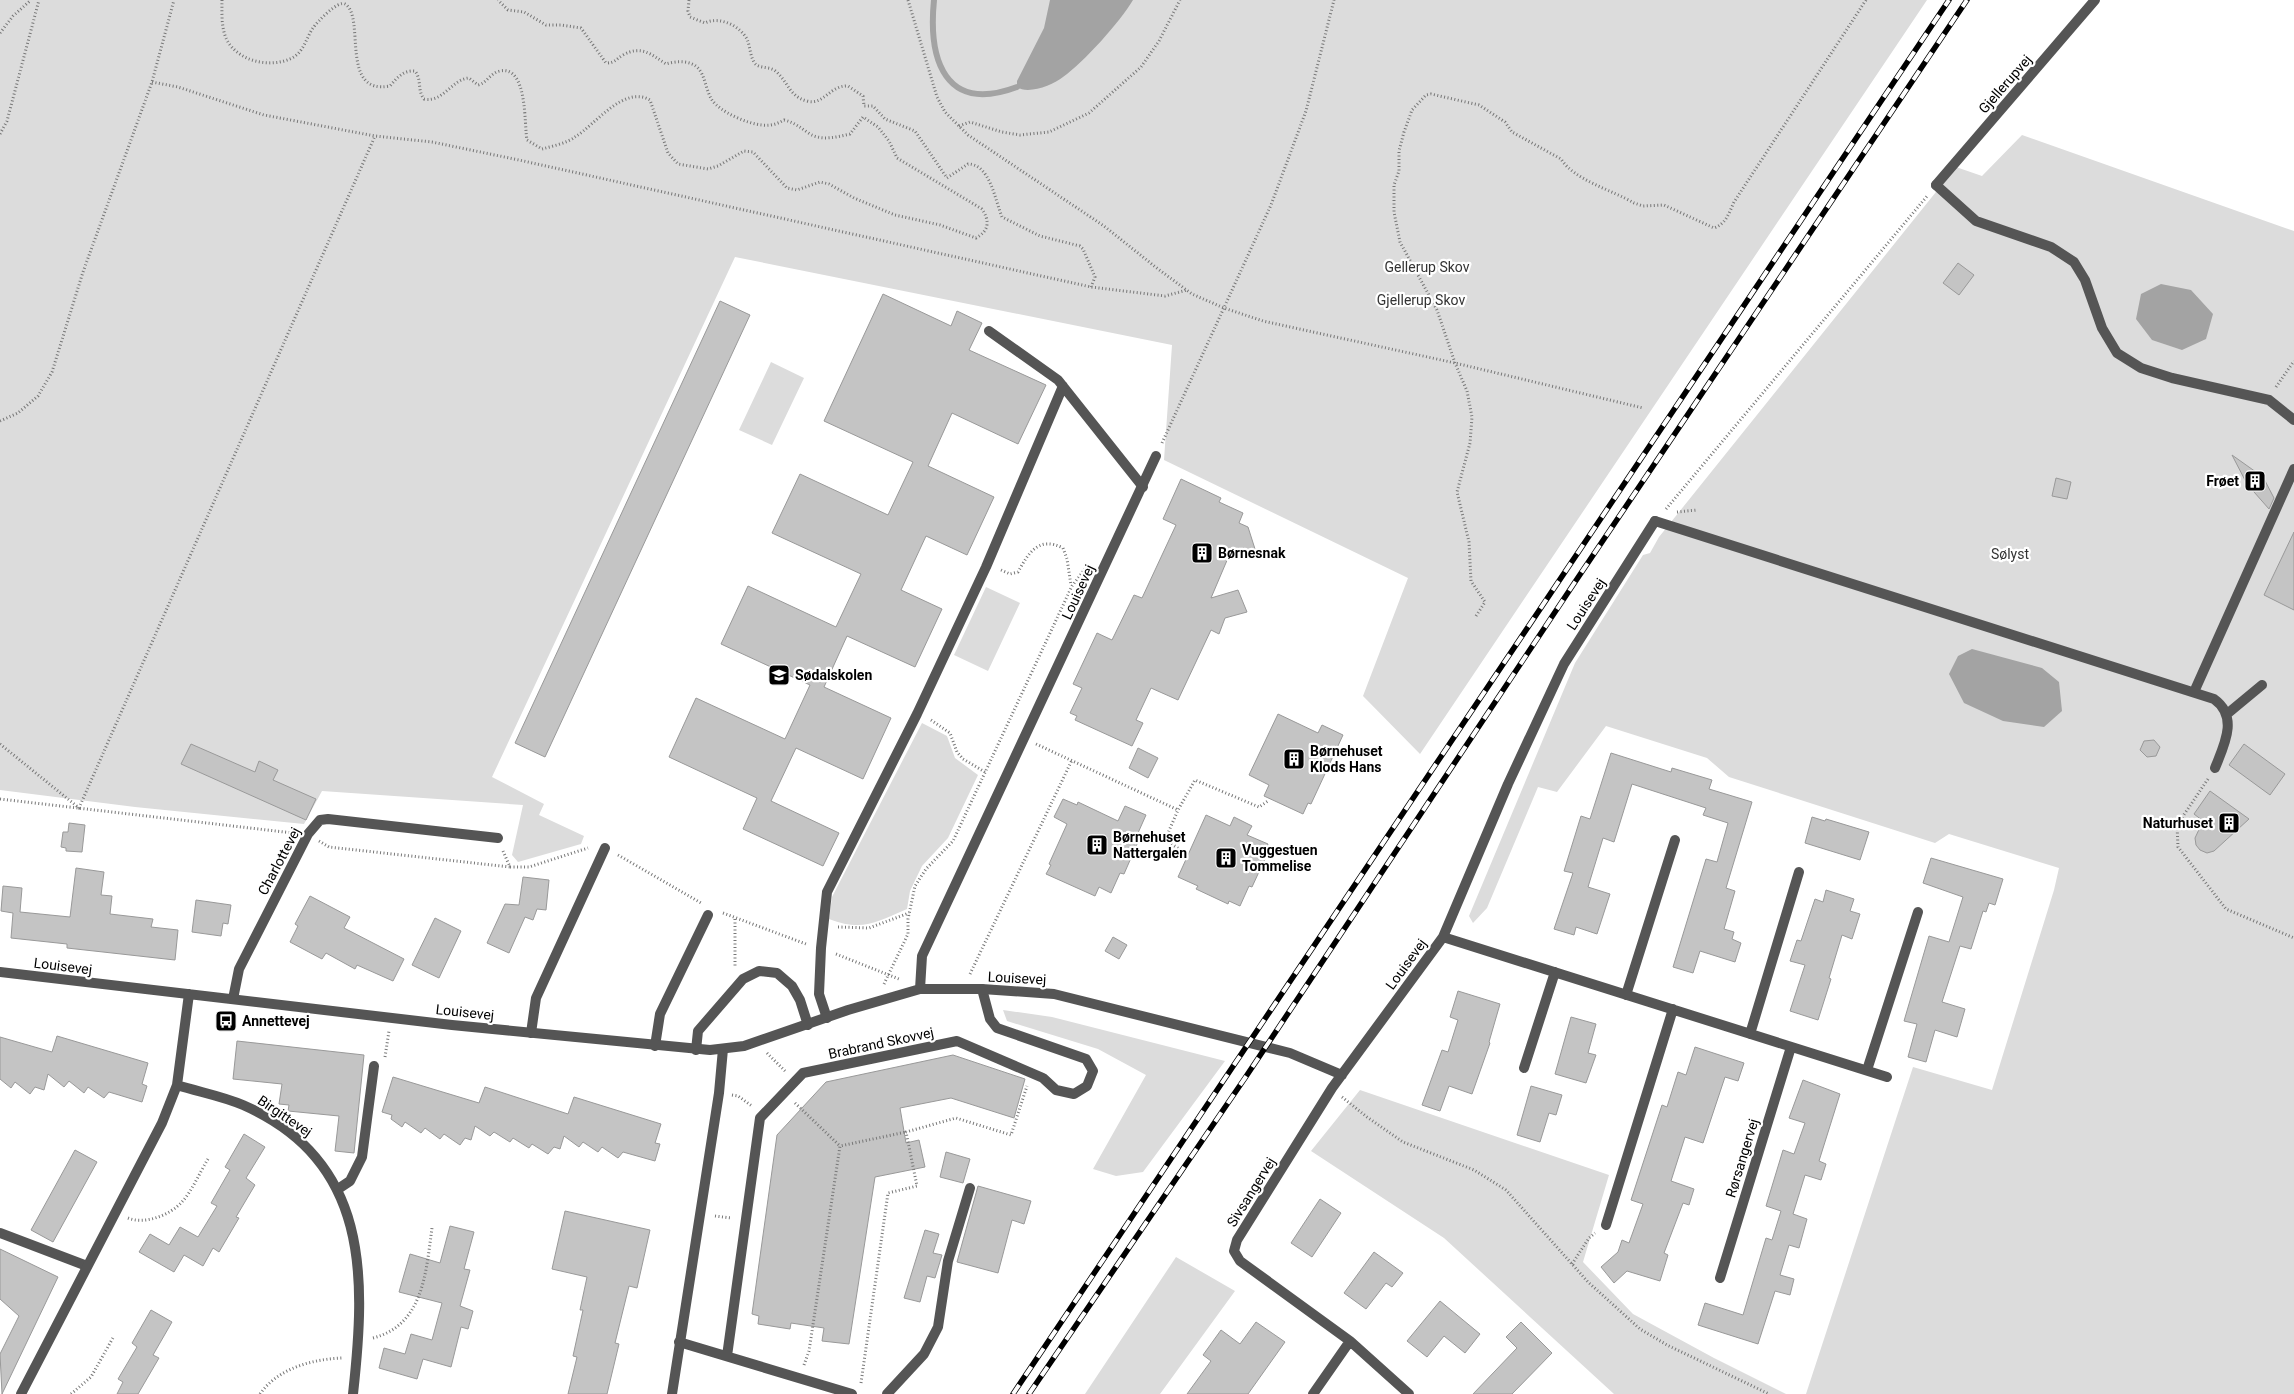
<svg xmlns="http://www.w3.org/2000/svg" width="2294" height="1394" font-family="Roboto,sans-serif">
<style>
.green{fill:#dcdcdc}
.water{fill:#a3a3a3}
.lines{fill:none;stroke-linecap:round;stroke-linejoin:round}
.stream{stroke:#a3a3a3;stroke-width:6}
.building{fill:#c4c4c4;stroke:#999}
.path{stroke:#777;stroke-width:3;stroke-dasharray:1 2.5;stroke-linecap:butt}
.lane{stroke:#555;stroke-width:10}
.street{stroke:#555;stroke-width:10}
.rail-casing{stroke:#000;stroke-width:5.5}
.rail{stroke:#fff;stroke-width:4;stroke-dasharray:11;stroke-linecap:butt}
.labels{text-anchor:middle;stroke-width:4.5;stroke-linejoin:round;paint-order:stroke}
.street-label{font-size:14px;fill:#000;stroke:#fff}
.park-label{font-size:14px;fill:#333;stroke:#fff}
.poi-label{font-size:14px;font-weight:bold;fill:#000;stroke:#fff;text-anchor:start}
</style>
<rect width="100%" height="100%" fill="#fff"/>
<path class="green" d="M 0,0 L 1927,0 L 1420,754 L 1363,696 L 1408,578 L 1164,460 L 1172,345 L 735,257 L 492,777 L 544,804 L 539,815 L 584,836 L 581,844 L 518,862 L 512,855 L 523,805 L 322,791 L 304,824 L 135,807 L 0,790 Z
M 2022,135 L 2294,231 L 2294,1394 L 1806,1394 L 1913,1067 L 1992,1090 L 2054,890 L 2059,868 L 1949,834 L 1935,843 L 1729,777 L 1707,758 L 1606,726 L 1557,792 L 1538,787 L 1487,908 L 1473,923 L 1469,916 L 1575,663 L 1643,555 L 1650,553 L 1659,537 L 1956,167 L 1982,176 Z
M 771,362 L 804,378 L 772,445 L 739,430 Z
M 986,587 L 1020,603 L 988,671 L 954,655 Z
M 922,723 L 947,736 L 955,758 L 978,775 L 948,838 L 922,866 L 910,891 L 907,909 C 876,922 863,932 829,919 L 832,897 Z
M 1003,1010 L 1052,1017 L 1225,1061 L 1143,1172 L 1116,1176 L 1093,1169 L 1146,1075 L 1098,1049 L 1007,1021 Z
M 1360,1090 L 1609,1175 L 1583,1262 L 1633,1314 L 1714,1358 L 1786,1394 L 1614,1394 L 1444,1238 L 1311,1151 Z
M 1176,1257 L 1235,1291 L 1160,1394 L 1085,1394 Z"/>
<path class="water" d="M 1050,0 L 1133,0 C 1120,22 1084,62 1063,77 C 1053,85 1028,95 1017,87 L 1017,81 L 1044,28 Z
M 2161,284 L 2191,290 L 2213,314 L 2206,339 L 2182,350 L 2152,340 L 2136,319 L 2141,294 Z
M 1972,649 L 2042,668 L 2059,682 L 2062,711 L 2044,727 L 2003,721 L 1964,703 L 1949,674 L 1958,656 Z"/>
<g class="lines">
<path class="stream" d="M 934,0 C 928,60 945,114 1017,87"/>
</g>
<path class="building" d="M 1958,263 L 1974,275 L 1959,295 L 1943,283 Z
M 883,294 L 951,326 L 957,311 L 982,323 L 969,350 L 1046,385 L 1018,444 L 952,413 L 928,466 L 994,497 L 967,555 L 926,536 L 901,590 L 942,609 L 915,667 L 847,636 L 824,687 L 891,718 L 863,779 L 796,748 L 771,801 L 839,833 L 823,866 L 743,829 L 757,798 L 669,757 L 696,698 L 785,739 L 810,685 L 721,644 L 748,586 L 836,627 L 861,574 L 772,533 L 800,474 L 888,515 L 913,462 L 824,421 Z
M 720,301 L 750,315 L 545,757 L 515,743 Z
M 2232,455 L 2263,477 L 2274,498 L 2269,509 L 2247,484 Z
M 2056,478 L 2071,482 L 2067,499 L 2052,496 Z
M 1181,479 L 1221,498 L 1219,502 L 1243,513 L 1239,523 L 1248,527 L 1255,549 L 1228,558 L 1211,598 L 1238,590 L 1247,612 L 1225,618 L 1219,634 L 1211,630 L 1178,700 L 1151,688 L 1136,720 L 1143,723 L 1132,746 L 1075,720 L 1077,716 L 1070,713 L 1082,688 L 1073,684 L 1097,633 L 1112,640 L 1134,595 L 1142,598 L 1176,525 L 1163,519 Z
M 2294,532 L 2294,610 L 2264,595 Z
M 1278,714 L 1318,733 L 1322,725 L 1343,735 L 1311,804 L 1308,803 L 1303,814 L 1264,796 L 1269,785 L 1249,775 Z
M 2154,740 L 2160,747 L 2156,756 L 2147,757 L 2140,750 L 2144,741 Z
M 191,744 L 255,772 L 259,761 L 278,770 L 273,780 L 316,799 L 306,820 L 181,764 Z
M 2244,744 L 2285,774 L 2270,795 L 2229,765 Z
M 1138,748 L 1158,758 L 1148,778 L 1129,768 Z
M 1611,753 L 1671,772 L 1672,768 L 1712,780 L 1709,789 L 1752,802 L 1726,888 L 1735,891 L 1724,929 L 1734,932 L 1732,939 L 1741,943 L 1735,962 L 1700,951 L 1693,973 L 1673,967 L 1706,859 L 1717,862 L 1728,823 L 1703,815 L 1706,808 L 1632,784 L 1614,842 L 1603,838 L 1588,887 L 1610,894 L 1597,934 L 1576,927 L 1574,935 L 1554,929 L 1573,873 L 1564,871 L 1581,816 L 1590,819 Z
M 2210,791 L 2249,819 L 2214,851 L 2207,853 L 2200,850 L 2196,845 L 2195,838 L 2203,821 L 2194,814 Z
M 1063,799 L 1077,805 L 1078,802 L 1118,821 L 1125,806 L 1146,815 L 1138,833 L 1141,835 L 1124,874 L 1120,873 L 1111,893 L 1099,887 L 1095,896 L 1046,874 L 1051,865 L 1049,864 L 1067,824 L 1054,817 Z
M 1206,815 L 1230,826 L 1234,817 L 1252,826 L 1247,835 L 1268,844 L 1267,847 L 1270,848 L 1252,887 L 1249,886 L 1240,906 L 1229,901 L 1228,904 L 1196,889 L 1198,886 L 1178,877 Z
M 1812,817 L 1825,821 L 1826,819 L 1869,832 L 1860,860 L 1805,843 Z
M 69,823 L 85,825 L 82,852 L 66,851 L 66,848 L 61,847 L 63,832 L 68,832 Z
M 1931,858 L 2003,879 L 1995,905 L 1989,903 L 1986,912 L 1983,911 L 1971,949 L 1960,946 L 1942,1002 L 1965,1009 L 1957,1037 L 1935,1030 L 1926,1062 L 1908,1057 L 1917,1024 L 1904,1021 L 1929,936 L 1949,942 L 1963,897 L 1923,883 Z
M 76,868 L 104,872 L 101,895 L 112,896 L 110,914 L 153,919 L 151,927 L 178,930 L 175,960 L 67,948 L 67,944 L 11,938 L 13,913 L 1,911 L 3,886 L 22,888 L 20,912 L 70,917 Z
M 523,877 L 549,880 L 546,910 L 537,909 L 533,920 L 525,917 L 509,953 L 487,943 L 505,904 L 519,905 Z
M 1826,890 L 1854,899 L 1850,911 L 1860,914 L 1852,939 L 1842,935 L 1829,978 L 1831,979 L 1818,1020 L 1790,1011 L 1805,965 L 1790,961 L 1797,940 L 1801,941 L 1815,899 L 1823,902 Z
M 310,896 L 350,917 L 344,928 L 404,959 L 393,981 L 357,965 L 355,969 L 326,953 L 322,959 L 290,942 L 298,926 L 295,924 Z
M 196,900 L 231,905 L 228,924 L 223,923 L 221,936 L 192,932 Z
M 435,918 L 461,931 L 439,978 L 412,965 Z
M 1113,937 L 1127,945 L 1119,959 L 1105,951 Z
M 1458,991 L 1500,1004 L 1489,1042 L 1490,1043 L 1472,1094 L 1449,1086 L 1440,1111 L 1422,1105 L 1442,1050 L 1448,1052 L 1458,1020 L 1450,1017 Z
M 1571,1017 L 1596,1024 L 1588,1053 L 1596,1055 L 1586,1083 L 1555,1074 Z
M 57,1036 L 148,1063 L 142,1084 L 147,1086 L 142,1102 L 109,1092 L 104,1098 L 88,1087 L 84,1093 L 69,1081 L 64,1087 L 48,1074 L 44,1090 L 35,1087 L 30,1094 L 15,1082 L 11,1088 L 0,1079 L 0,1037 L 52,1052 Z
M 237,1041 L 364,1055 L 354,1153 L 335,1151 L 339,1116 L 288,1111 L 289,1105 L 279,1104 L 282,1084 L 233,1079 Z
M 1695,1047 L 1744,1063 L 1738,1081 L 1725,1077 L 1703,1143 L 1685,1137 L 1671,1181 L 1694,1189 L 1689,1205 L 1683,1203 L 1664,1253 L 1668,1255 L 1660,1281 L 1627,1271 L 1614,1283 L 1601,1267 L 1618,1252 L 1622,1240 L 1629,1243 L 1643,1204 L 1631,1200 L 1662,1105 L 1667,1107 L 1678,1072 L 1686,1075 Z
M 953,1055 L 1025,1079 L 1014,1118 L 951,1098 L 900,1108 L 906,1143 L 919,1140 L 925,1167 L 875,1177 L 849,1344 L 822,1341 L 824,1328 L 791,1323 L 790,1329 L 758,1324 L 759,1316 L 752,1314 L 777,1135 L 826,1082 Z
M 393,1077 L 479,1103 L 485,1087 L 568,1114 L 574,1097 L 661,1124 L 655,1143 L 660,1144 L 655,1161 L 623,1152 L 618,1158 L 602,1147 L 598,1152 L 583,1142 L 579,1147 L 564,1136 L 560,1149 L 554,1147 L 548,1154 L 532,1144 L 529,1148 L 513,1138 L 510,1142 L 494,1132 L 490,1136 L 475,1126 L 471,1140 L 465,1138 L 460,1145 L 444,1134 L 440,1139 L 425,1128 L 421,1133 L 405,1122 L 402,1127 L 391,1119 L 392,1115 L 382,1112 Z
M 1803,1080 L 1840,1094 L 1819,1161 L 1826,1164 L 1821,1180 L 1805,1175 L 1793,1214 L 1807,1219 L 1799,1248 L 1789,1245 L 1780,1275 L 1794,1279 L 1790,1295 L 1775,1291 L 1758,1344 L 1698,1325 L 1705,1303 L 1743,1315 L 1766,1238 L 1772,1240 L 1781,1211 L 1766,1206 L 1783,1150 L 1794,1154 L 1805,1123 L 1789,1118 Z
M 1531,1086 L 1562,1095 L 1556,1115 L 1549,1113 L 1540,1142 L 1517,1135 Z
M 244,1134 L 265,1147 L 246,1178 L 255,1185 L 236,1217 L 239,1218 L 219,1252 L 213,1248 L 203,1266 L 184,1255 L 174,1272 L 139,1252 L 150,1234 L 169,1245 L 180,1227 L 198,1237 L 217,1206 L 211,1203 L 230,1170 L 225,1167 Z
M 75,1150 L 97,1162 L 53,1242 L 31,1230 Z
M 946,1152 L 970,1159 L 963,1183 L 940,1177 Z
M 978,1186 L 1031,1201 L 1024,1224 L 1012,1220 L 998,1273 L 957,1262 Z
M 1320,1199 L 1341,1213 L 1312,1257 L 1291,1243 Z
M 565,1211 L 650,1230 L 637,1288 L 629,1286 L 615,1343 L 619,1344 L 607,1394 L 568,1394 L 577,1357 L 573,1356 L 583,1310 L 580,1310 L 587,1277 L 552,1269 Z
M 450,1226 L 474,1232 L 464,1269 L 470,1270 L 460,1306 L 473,1311 L 468,1329 L 461,1327 L 451,1367 L 423,1359 L 417,1379 L 379,1368 L 384,1348 L 405,1354 L 411,1334 L 432,1340 L 442,1303 L 399,1292 L 410,1254 L 440,1263 Z
M 925,1230 L 939,1234 L 933,1253 L 942,1255 L 935,1278 L 927,1276 L 920,1302 L 904,1298 Z
M 0,1249 L 58,1277 L 2,1394 L 0,1354 L 19,1316 L 0,1299 Z
M 1374,1252 L 1403,1273 L 1392,1287 L 1386,1283 L 1366,1309 L 1344,1293 Z
M 1440,1301 L 1480,1334 L 1465,1353 L 1444,1336 L 1427,1357 L 1407,1341 Z
M 151,1310 L 172,1322 L 153,1355 L 159,1358 L 138,1394 L 117,1394 L 123,1382 L 118,1379 L 137,1347 L 132,1343 Z
M 1256,1322 L 1285,1342 L 1248,1394 L 1187,1394 L 1211,1361 L 1203,1355 L 1221,1330 L 1240,1344 Z
M 1521,1322 L 1552,1353 L 1512,1394 L 1473,1394 L 1517,1348 L 1506,1337 Z"/>
<g class="lines">
<path class="path" d="M 222,0 C 222,12 221,26 226,38 C 236,61 270,69 292,58 C 304,52 306,38 313,28 C 317,22 338,0 345,4 C 366,16 339,96 390,86 C 397,78 403,70 415,71 C 422,80 417,90 424,99 C 443,103 452,79 469,78 L 478,85 C 487,83 490,73 500,71 C 528,65 524,125 527,140 L 542,149 C 553,146 567,143 575,137 C 596,124 624,85 650,100 L 668,153 L 678,164 L 708,169 L 718,166 L 744,151 L 753,152 L 787,188 L 797,190 L 820,182 L 829,184 L 854,198 L 895,215 L 940,225 L 976,238 C 989,231 990,221 982,209 L 897,158 L 889,141 L 878,127 L 863,117 L 850,134 C 837,137 822,141 810,134 C 801,128 794,122 784,120 C 777,124 771,126 762,125 C 748,124 720,112 712,100 C 706,91 705,75 698,68 C 690,60 676,61 666,64 C 651,54 641,45 623,55 C 616,59 615,63 606,63 L 581,28 L 561,25 L 546,25 L 524,12 L 508,10 L 498,0
M 689,0 L 688,11 L 690,17 L 705,23 C 719,16 739,25 747,39 C 750,46 750,55 754,62 C 758,69 767,66 774,70 C 787,79 789,97 807,101 C 823,106 830,85 848,86 L 863,96 L 864,106 L 873,106 L 885,119 L 915,131 L 947,178 L 968,164 C 990,164 995,200 1002,217 L 1040,236 L 1080,246 L 1083,249 L 1095,277 L 1091,287
M 908,0 L 937,97 L 945,112 L 968,135 L 1104,226 L 1158,269 L 1192,294 L 1224,308 L 1263,321 L 1455,363 L 1643,408
M 0,33 L 13,16 L 31,0
M 152,82 L 178,87 L 264,115 L 375,136 L 432,142 L 519,160 L 1091,287 L 1165,296 L 1187,290
M 959,126 L 970,122 L 1002,132 L 1020,135 L 1049,132 L 1089,113 L 1141,67 L 1159,41 L 1180,0
M 0,134 L 7,121 L 39,0
M 2276,387 L 2294,361
M 0,421 L 18,413 L 38,396 L 52,372 L 83,272 L 152,82 L 174,0
M 1162,443 L 1271,205 L 1306,111 L 1334,0
M 1666,509 L 1928,195
M 1677,512 L 1697,510
M 1001,570 L 1010,574 L 1018,572 C 1029,552 1039,536 1063,548 L 1067,559 L 1071,585
M 1476,616 L 1485,602 L 1471,581 L 1469,542 L 1457,492 L 1470,443 L 1472,417 L 1467,391 L 1455,363 L 1437,310 L 1400,242 L 1394,212 L 1394,185 L 1399,171 L 1399,151 L 1404,132 L 1412,110 L 1426,95 L 1431,94 L 1479,105 L 1505,122 L 1512,132 L 1561,159 C 1574,180 1612,190 1634,203 L 1643,206 L 1664,205 L 1714,228 C 1726,224 1729,213 1734,202 L 1866,0
M 931,720 L 950,733 L 957,752 L 963,759 L 985,772
M 0,744 L 79,808 L 375,136
M 1036,744 L 1178,810
M 2208,779 L 2177,825 L 2178,847 L 2226,909 L 2294,938
M 0,799 L 293,833
M 319,841 L 329,847 L 510,867
M 503,851 L 510,867 L 529,867 L 588,848
M 1184,852 L 1165,840 L 1178,810 L 1195,780 L 1259,807 L 1268,801
M 618,855 L 701,903
M 723,913 L 806,944
M 735,919 L 735,966
M 838,927 L 869,928 L 909,913
M 836,954 L 899,979
M 970,974 L 1072,760
M 884,984 L 908,934 L 908,919 L 915,886 L 926,869 L 953,841 L 1072,586 L 1085,569
M 767,1053 L 785,1071
M 385,1057 L 389,1031
M 732,1095 L 738,1096 L 752,1106
M 1342,1097 L 1367,1117 L 1403,1142 L 1474,1170 L 1506,1190 L 1588,1282 L 1640,1329 L 1667,1345 L 1769,1394
M 795,1103 L 840,1146
M 715,1216 L 731,1218
M 128,1218 C 145,1225 170,1215 182,1202 C 192,1191 200,1172 208,1159
M 1572,1264 L 1589,1238 L 1595,1233
M 373,1338 C 424,1325 426,1271 432,1228
M 804,1365 L 809,1351 L 840,1146 L 906,1132
M 861,1383 L 888,1193 L 917,1186 L 906,1132 L 956,1118 L 1011,1135 L 1027,1086
M 71,1394 L 91,1377 L 114,1336
M 260,1394 C 278,1368 313,1359 343,1358"/>
<path class="lane" d="M 1936,185 L 1976,221 L 2051,247 L 2074,262 L 2085,280 L 2102,328 L 2117,353 L 2141,368 L 2172,378 L 2269,400 L 2294,420
M 989,331 L 1058,380 L 1143,487
M 1655,521 L 2214,699 C 2239,717 2224,745 2215,768
M 2194,692 L 2294,469
M 2227,714 L 2262,685
M 827,1018 L 819,994 L 821,948 L 827,892 L 917,714 L 986,567 L 1063,386
M 531,1033 L 536,998 L 605,848
M 655,1046 L 660,1014 L 708,915
M 696,1050 L 698,1031 L 743,979 L 759,971 L 777,973 L 792,986 L 800,1000 L 808,1025
M 338,1189 L 350,1181 L 362,1157 L 374,1066
M 0,1233 L 87,1266
M 679,1342 L 852,1394
M 727,1356 L 760,1118 L 803,1073 L 957,1041 L 1043,1078 L 1056,1090 L 1074,1094 L 1087,1086 L 1093,1071 L 1086,1059 L 997,1028 L 990,1019 L 982,989
M 887,1394 L 924,1354 L 938,1327 L 948,1261 L 970,1188"/>
<path class="street" d="M 1936,185 L 2095,0
M 1443,937 L 1887,1077
M 0,972 L 452,1025 L 710,1050 L 744,1046 L 848,1010 L 920,989 L 982,989 L 1054,994 L 1290,1053 L 1342,1075
M 920,989 L 922,956 L 1156,456
M 1626,995 L 1675,840
M 233,999 L 239,969 L 308,834 L 320,820 L 328,819 L 498,838
M 1750,1034 L 1799,872
M 1524,1068 L 1555,972
M 1867,1070 L 1918,912
M 177,1085 C 199,1092 222,1096 243,1105 C 370,1161 366,1276 353,1394
M 1606,1225 L 1673,1009
M 1720,1278 L 1791,1047
M 21,1394 L 162,1123 L 177,1085 L 189,994
M 672,1394 L 719,1093 L 723,1049
M 1313,1394 L 1350,1341
M 1409,1394 L 1350,1341 L 1240,1261 L 1234,1251 L 1237,1240 L 1332,1088 L 1443,937 L 1508,784 L 1564,664 L 1655,521"/>
<g class="rail-casing">
<path id="rail" d="M 1013,1394 L 1949,0
M 1029,1394 L 1245,1078 L 1575,582 L 1967,0"/>
</g>
<use href="#rail" class="rail"/>
</g>
<defs>
<g id="building-square" transform="scale(1.125)"><rect x="-9" y="-9" width="18" height="18" rx="4" fill="#000" stroke="#fff"/><path d="M-4-6H4V6H1V3H-1V6H-4ZM-2.5-4.3h1.7v1.8h-1.7ZM.8-4.3h1.7v1.8H.8ZM-2.5-1h1.7V.8h-1.7ZM.8-1h1.7V.8H.8Z" fill="#fff"/></g>
<g id="school-square" transform="scale(1.125)"><rect x="-9" y="-9" width="18" height="18" rx="4" fill="#000" stroke="#fff"/><path d="M0-5L7-2L0 1L-7-2ZM-4 1L0 2.5L4 1V4Q0 6-4 4Z" fill="#fff"/></g>
<g id="bus-square" transform="scale(1.125)"><rect x="-9" y="-9" width="18" height="18" rx="4" fill="#000" stroke="#fff"/><path d="M-5-6H5V4H4V6H2V4H-2V6H-4V4H-5ZM-3.5-4V0h7V-4ZM-3.5 1.2v1.5H-2V1.2ZM2 1.2v1.5H3.5V1.2Z" fill="#fff"/></g>
</defs>
<g fill-rule="evenodd">
<use href="#building-square" x="2255" y="481"/>
<use href="#building-square" x="1202" y="553"/>
<use href="#school-square" x="779" y="675"/>
<use href="#building-square" x="1294" y="759"/>
<use href="#building-square" x="2229" y="823"/>
<use href="#building-square" x="1097" y="845"/>
<use href="#building-square" x="1226" y="858"/>
<use href="#bus-square" x="226" y="1021"/>
</g>
<g class="labels">
<g class="street-label">
<text transform="translate(2005 84) rotate(-49)" y="5">Gjellerupvej</text>
<text transform="translate(1078 592) rotate(-65)" y="5">Louisevej</text>
<text transform="translate(1586 604) rotate(-57)" y="5">Louisevej</text>
<text transform="translate(279 861) rotate(-62)" y="5">Charlottevej</text>
<text transform="translate(1406 964) rotate(-54)" y="5">Louisevej</text>
<text transform="translate(63 966) rotate(7)" y="5">Louisevej</text>
<text transform="translate(1017 978) rotate(3)" y="5">Louisevej</text>
<text transform="translate(465 1012) rotate(6)" y="5">Louisevej</text>
<text transform="translate(881 1043) rotate(-12)" y="5">Brabrand Skovvej</text>
<text transform="translate(285 1116) rotate(34)" y="5">Birgittevej</text>
<text transform="translate(1742 1158) rotate(-73)" y="5">Rørsangervej</text>
<text transform="translate(1251 1192) rotate(-58)" y="5">Sivsangervej</text>
</g>
<g class="park-label">
<text x="1427" y="272">Gellerup Skov</text>
<text x="1421" y="305">Gjellerup Skov</text>
<text x="2010" y="559">Sølyst</text>
</g>
<g class="poi-label">
<text x="2239" y="486" text-anchor="end">Frøet</text>
<text x="1218" y="558">Børnesnak</text>
<text x="795" y="680">Sødalskolen</text>
<text x="1310" y="756">Børnehuset<tspan x="1310" dy="16">Klods Hans</tspan></text>
<text x="2213" y="828" text-anchor="end">Naturhuset</text>
<text x="1113" y="842">Børnehuset<tspan x="1113" dy="16">Nattergalen</tspan></text>
<text x="1242" y="855">Vuggestuen<tspan x="1242" dy="16">Tommelise</tspan></text>
<text x="242" y="1026">Annettevej</text>
</g>
</g>
</svg>
